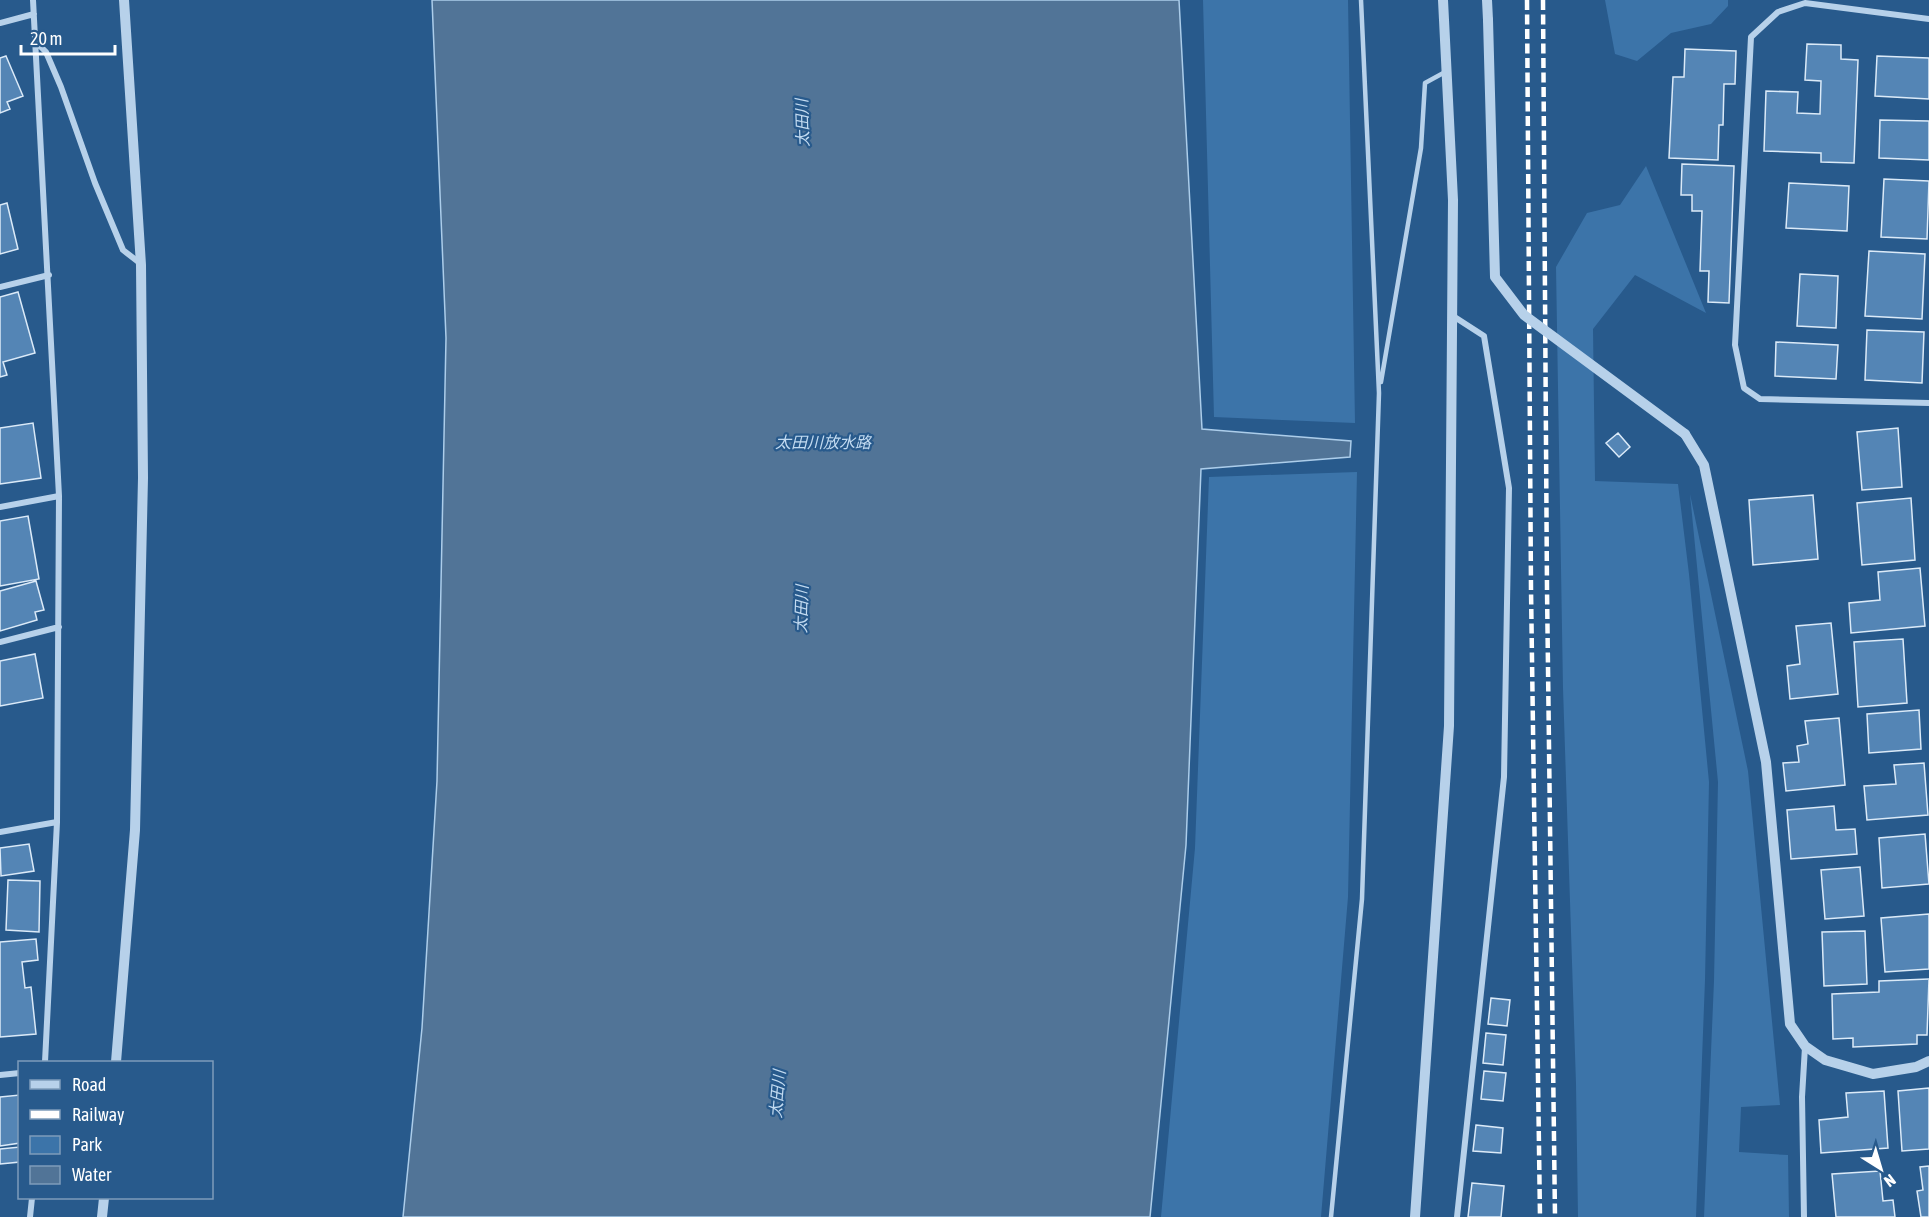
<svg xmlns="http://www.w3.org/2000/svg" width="1929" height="1217" font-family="'Asap Condensed','Noto Sans JP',sans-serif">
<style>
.green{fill:#3c74a9}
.water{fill:#517497;stroke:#accdea;stroke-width:1.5}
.building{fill:#5485b5;stroke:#dbeaf8;stroke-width:1.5}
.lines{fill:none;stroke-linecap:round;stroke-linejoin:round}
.service{stroke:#b7d1ea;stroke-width:4.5}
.minor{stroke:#b7d1ea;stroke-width:6}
.tertiary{stroke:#b7d1ea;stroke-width:10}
.rail{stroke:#fff;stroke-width:4.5;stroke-dasharray:10 4.5;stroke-linecap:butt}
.tertiary-bridge{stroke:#b7d1ea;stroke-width:10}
.labels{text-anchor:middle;stroke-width:4.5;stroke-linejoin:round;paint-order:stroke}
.water-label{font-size:16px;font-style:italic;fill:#c3dbf1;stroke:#285a8c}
</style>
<rect width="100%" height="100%" fill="#285a8c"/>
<path class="green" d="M 1203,0 L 1348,0 L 1355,423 L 1214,417 Z
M 1605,0 L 1728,0 L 1728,6 L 1711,24 L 1671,33 L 1637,61 L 1615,54 Z
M 1646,166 L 1706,313 L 1635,275 L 1593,329 L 1595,481 L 1678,484 L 1689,574 L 1709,782 L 1705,980 L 1696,1217 L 1578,1217 L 1576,1084 L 1563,688 L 1556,267 L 1587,213 L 1620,205 Z
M 1357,472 L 1348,897 L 1321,1217 L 1161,1217 L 1195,848 L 1209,477 Z
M 1690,494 L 1748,771 L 1780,1105 L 1741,1107 L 1739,1152 L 1788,1155 L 1789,1217 L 1704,1217 L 1714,981 L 1718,782 Z"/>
<path class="water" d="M 432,0 L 1179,0 L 1202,429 L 1351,441 L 1350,457 L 1201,469 L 1186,845 L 1150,1217 L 403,1217 L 422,1028 L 437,781 L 446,338 Z"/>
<path class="building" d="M 1807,44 L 1841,45 L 1841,59 L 1858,60 L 1854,163 L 1821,162 L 1821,153 L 1764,151 L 1766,91 L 1798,92 L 1797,113 L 1820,114 L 1821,81 L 1805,80 Z
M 1685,49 L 1736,51 L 1735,84 L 1724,84 L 1723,125 L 1719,125 L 1718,160 L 1669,158 L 1673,77 L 1684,77 Z
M 6,56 L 23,96 L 7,102 L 10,109 L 0,113 L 0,58 Z
M 1877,56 L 1929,58 L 1929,99 L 1875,96 Z
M 1880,120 L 1929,121 L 1929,160 L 1879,158 Z
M 1682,164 L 1734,166 L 1729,303 L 1708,302 L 1709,271 L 1700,271 L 1702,211 L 1692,211 L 1692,195 L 1681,195 Z
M 1884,179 L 1929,181 L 1927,239 L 1881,237 Z
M 1789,183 L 1849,186 L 1847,231 L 1786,228 Z
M 7,203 L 18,249 L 0,254 L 0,205 Z
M 1869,251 L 1925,254 L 1922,319 L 1865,316 Z
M 1800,274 L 1838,276 L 1836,328 L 1797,326 Z
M 18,292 L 35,353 L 3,362 L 7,375 L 0,377 L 0,297 Z
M 1867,330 L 1924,332 L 1922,383 L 1865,380 Z
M 1776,342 L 1838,345 L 1836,379 L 1775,376 Z
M 33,423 L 41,478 L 0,484 L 0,428 Z
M 1898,428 L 1902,487 L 1862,490 L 1857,432 Z
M 1618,433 L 1630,447 L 1619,457 L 1606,443 Z
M 1813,495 L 1818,559 L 1753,565 L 1749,500 Z
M 1911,498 L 1915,560 L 1862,565 L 1857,503 Z
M 28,516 L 39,579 L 0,586 L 0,521 Z
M 1920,568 L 1925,626 L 1851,633 L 1849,603 L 1880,600 L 1878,572 Z
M 36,581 L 44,610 L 35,612 L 37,620 L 0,631 L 0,591 Z
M 1831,623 L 1838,694 L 1790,699 L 1787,666 L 1800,664 L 1796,626 Z
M 1903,639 L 1907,703 L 1858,707 L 1854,642 Z
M 35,654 L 43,698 L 0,706 L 0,661 Z
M 1919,710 L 1921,749 L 1869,753 L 1867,714 Z
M 1839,718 L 1845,785 L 1786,791 L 1783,763 L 1799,762 L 1797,746 L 1808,744 L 1805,721 Z
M 1924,763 L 1928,815 L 1867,820 L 1864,786 L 1896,784 L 1894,765 Z
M 1834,806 L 1836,830 L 1855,829 L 1857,854 L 1791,859 L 1787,810 Z
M 1925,834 L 1929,884 L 1882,888 L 1879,838 Z
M 29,844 L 34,871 L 1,876 L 0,848 Z
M 1860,867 L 1864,916 L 1825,919 L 1821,870 Z
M 8,880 L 40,881 L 39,932 L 6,930 Z
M 1929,914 L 1929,969 L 1885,972 L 1881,918 Z
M 1865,931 L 1867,984 L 1824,986 L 1822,932 Z
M 36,939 L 38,960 L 22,962 L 25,988 L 31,987 L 36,1034 L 0,1037 L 0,942 Z
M 1929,979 L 1927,1035 L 1917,1035 L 1917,1044 L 1853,1047 L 1853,1038 L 1833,1039 L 1832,994 L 1879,992 L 1879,981 Z
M 1491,998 L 1510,1000 L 1507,1026 L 1488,1024 Z
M 1486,1033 L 1506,1035 L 1503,1065 L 1483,1063 Z
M 1484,1071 L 1506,1073 L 1503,1101 L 1481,1099 Z
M 1929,1088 L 1929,1149 L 1902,1151 L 1898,1091 Z
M 1884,1091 L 1888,1148 L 1821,1153 L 1819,1120 L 1848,1117 L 1846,1093 Z
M 20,1095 L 20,1143 L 0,1146 L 0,1097 Z
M 1476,1125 L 1503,1128 L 1501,1153 L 1473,1151 Z
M 20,1147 L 20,1162 L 0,1164 L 0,1149 Z
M 1929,1166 L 1929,1217 L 1921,1217 L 1917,1191 L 1923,1190 L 1920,1167 Z
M 1880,1171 L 1883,1201 L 1893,1200 L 1895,1217 L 1836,1217 L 1832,1174 Z
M 1472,1183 L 1504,1186 L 1501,1217 L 1468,1217 Z"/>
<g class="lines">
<path class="service" d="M 1381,382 L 1421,148 L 1425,83 L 1447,71
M 1331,1217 L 1362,899 L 1379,393 L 1361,0"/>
<path class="minor" d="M 33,0 L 59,496 L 57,822 L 45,1062
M 1929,19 L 1805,3 L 1778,12 L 1751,37 L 1735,345 L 1744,388 L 1760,399 L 1929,403
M 0,23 L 34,14
M 36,42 L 46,52 L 61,87 L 95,183 L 123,250 L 141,264
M 0,287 L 49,275
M 1453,316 L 1484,336 L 1509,488 L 1504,777 L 1457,1217
M 0,507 L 59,496
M 0,642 L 59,627
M 0,832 L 57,822
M 0,1075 L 20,1073
M 30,1217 L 32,1198
M 1804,1217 L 1802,1097 L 1805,1047"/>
<path class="tertiary" d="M 1487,0 L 1488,20
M 1685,434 L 1704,465 L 1766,762 L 1790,1024 L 1805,1046 L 1825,1060 L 1873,1074 L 1916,1067 L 1929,1061
M 116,1062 L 135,830 L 143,478 L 141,265 L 124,0
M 102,1217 L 104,1198
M 1415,1217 L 1449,726 L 1453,200 L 1443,0"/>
<path class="rail" d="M 1527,0 L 1531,589 L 1540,1217
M 1543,0 L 1547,589 L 1555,1217"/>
<path class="tertiary-bridge" d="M 1488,20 L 1495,277 L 1524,315 L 1685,434"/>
</g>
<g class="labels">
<g class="water-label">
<text transform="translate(802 123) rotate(-92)" y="6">太田川</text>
<text x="823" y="448">太田川放水路</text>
<text transform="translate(801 609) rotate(-88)" y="6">太田川</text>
<text transform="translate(777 1094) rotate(-85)" y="6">太田川</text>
</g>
</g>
<rect x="18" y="1061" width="195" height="138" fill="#285a8c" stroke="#7e9cba" stroke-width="1.5"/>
<rect x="30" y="1080" width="30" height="9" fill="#b7d1ea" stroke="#7e9cba" stroke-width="1.5"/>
<text x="72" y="1091" font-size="18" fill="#ffffff">Road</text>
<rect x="30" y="1110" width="30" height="9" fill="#ffffff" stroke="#7e9cba" stroke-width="1.5"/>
<text x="72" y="1121" font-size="18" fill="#ffffff">Railway</text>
<rect x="30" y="1136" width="30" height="18" fill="#3c74a9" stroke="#7e9cba" stroke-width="1.5"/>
<text x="72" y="1151" font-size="18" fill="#ffffff">Park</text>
<rect x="30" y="1166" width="30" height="18" fill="#517497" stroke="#7e9cba" stroke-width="1.5"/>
<text x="72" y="1181" font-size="18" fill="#ffffff">Water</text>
<g transform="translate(1881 1169) rotate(143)" stroke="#285a8c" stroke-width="4.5" paint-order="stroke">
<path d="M0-4.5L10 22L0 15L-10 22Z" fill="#ffffff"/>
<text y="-9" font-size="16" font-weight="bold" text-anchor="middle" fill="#ffffff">N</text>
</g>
<path d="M21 45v9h94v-9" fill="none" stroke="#ffffff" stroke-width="3"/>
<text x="30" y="45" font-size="18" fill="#ffffff" stroke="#285a8c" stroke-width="4.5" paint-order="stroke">20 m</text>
</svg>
